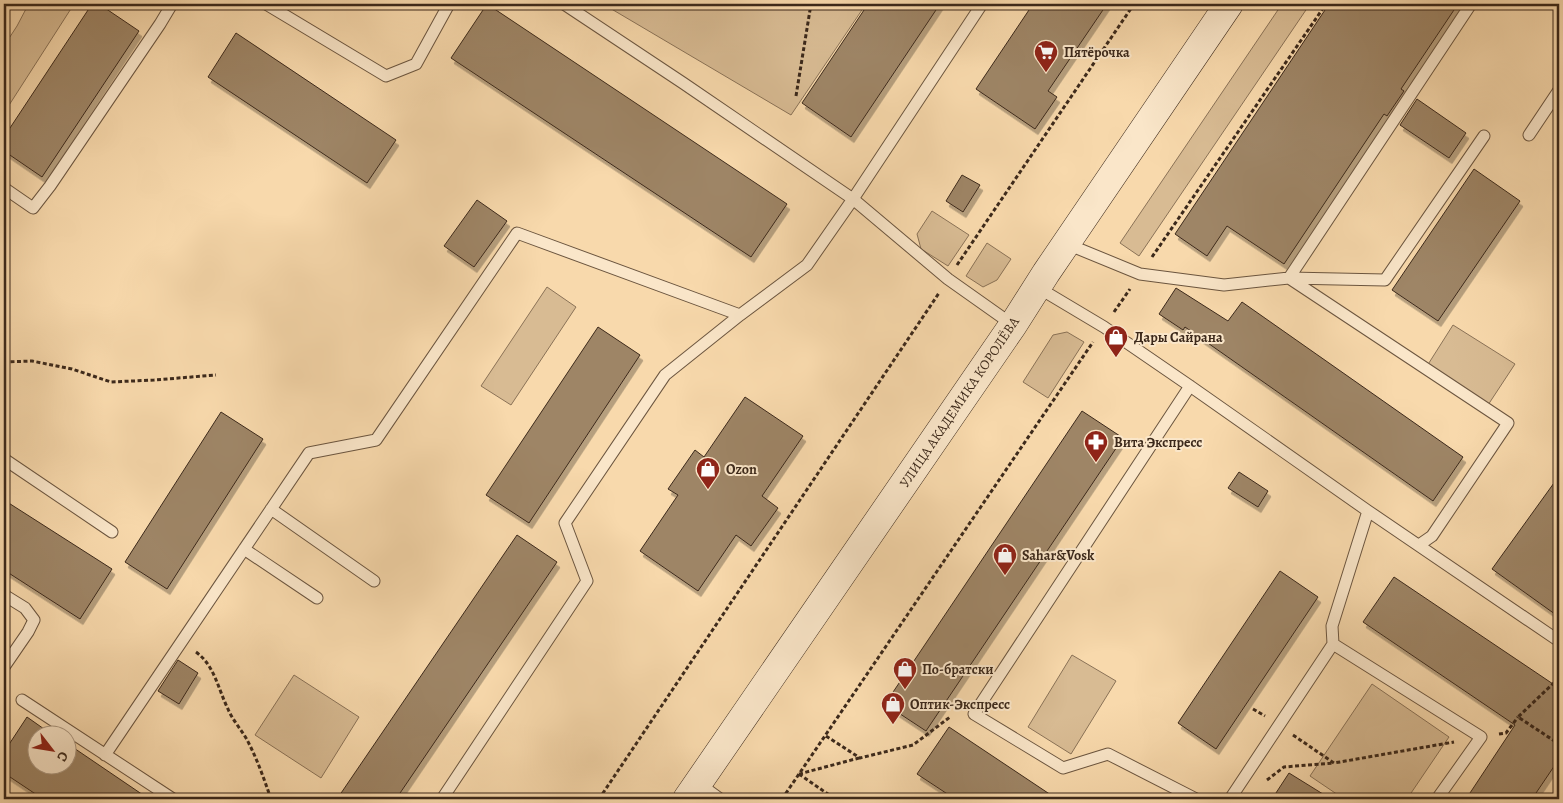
<svg xmlns="http://www.w3.org/2000/svg" width="1563" height="803" font-family="Alegreya,serif">
<style>
.green{fill:#d8bb93;stroke:#8a7257}
.building{fill:#9e8566;stroke:#3c291b;filter:url(#shadow)}
.lines{fill:none;stroke-linecap:round;stroke-linejoin:round}
.lane-casing{stroke:#6b553f;stroke-width:13}
.secondary-casing{stroke:#3c291b;stroke-width:29}
.path{stroke:#3c291b;stroke-width:3;stroke-dasharray:4 2.5;stroke-linecap:butt}
.lane{stroke:#fae6c9;stroke-width:11}
.secondary{stroke:#fae6c9;stroke-width:28}
.labels{text-anchor:middle;stroke-width:4;stroke-linejoin:round;paint-order:stroke}
.poi-label{font-size:14px;font-weight:bold;fill:#3c291b;stroke:#fae6c9;text-anchor:start}
.street-label{font-size:14px;fill:#3c291b;stroke:#fae6c9}
</style>
<defs>
<filter id="shadow"><feDropShadow dx="3" dy="5.5" stdDeviation="0" flood-color="#0004"/></filter>
</defs>
<rect width="100%" height="100%" fill="#f8d9ac"/>
<filter id="stains"><feTurbulence type="fractalNoise" baseFrequency=".004" numOctaves="4"/><feColorMatrix values="0 0 0 0 .2 0 0 0 0 .09 0 0 0 0 .02 0 0 0 .5 -.17"/></filter>
<radialGradient id="worn" r=".72"><stop offset=".6" stop-color="#630" stop-opacity="0"/><stop offset="1" stop-color="#630" stop-opacity=".3"/></radialGradient>
<path class="green" d="M 23,4 L 74,4 L 4,113 L 4,46 L 17,26 L 27,7 Z
M 603,4 L 866,4 L 791,115 Z
M 1282,4 L 1310,4 L 1139,256 L 1120,243 Z
M 932,211 L 969,235 L 948,266 L 921,249 L 917,234 Z
M 987,243 L 1011,259 L 997,280 L 983,287 L 966,276 Z
M 547,287 L 576,307 L 511,405 L 481,386 Z
M 1453,325 L 1515,364 L 1488,405 L 1427,366 Z
M 1067,332 L 1084,342 L 1048,398 L 1023,382 L 1053,335 Z
M 1072,655 L 1116,681 L 1071,754 L 1028,727 Z
M 294,675 L 359,717 L 321,778 L 255,735 Z
M 1372,684 L 1449,737 L 1407,799 L 1344,799 L 1310,776 Z"/>
<path class="building" d="M 92,4 L 99,4 L 139,31 L 42,177 L 4,151 L 4,137 Z
M 487,4 L 787,204 L 751,257 L 451,58 Z
M 868,4 L 940,4 L 851,137 L 802,103 Z
M 1033,4 L 1107,4 L 1048,91 L 1057,97 L 1035,129 L 976,89 Z
M 1329,4 L 1458,4 L 1401,89 L 1404,91 L 1387,116 L 1384,114 L 1284,264 L 1227,226 L 1207,256 L 1175,234 Z
M 236,33 L 396,140 L 367,183 L 208,77 Z
M 1417,99 L 1466,133 L 1449,158 L 1400,125 Z
M 1474,169 L 1520,201 L 1438,321 L 1392,290 Z
M 962,175 L 980,185 L 963,212 L 946,201 Z
M 477,200 L 507,221 L 474,267 L 444,246 Z
M 1176,288 L 1228,321 L 1242,302 L 1463,457 L 1433,501 L 1185,327 L 1183,330 L 1159,314 Z
M 598,327 L 640,355 L 529,523 L 486,495 Z
M 745,397 L 803,436 L 762,496 L 778,508 L 751,546 L 736,535 L 698,591 L 640,551 L 678,495 L 668,489 L 695,450 L 704,457 Z
M 1082,411 L 1123,438 L 926,731 L 885,704 Z
M 221,412 L 263,439 L 167,589 L 125,562 Z
M 1239,472 L 1268,491 L 1258,507 L 1228,488 Z
M 1559,476 L 1559,617 L 1492,569 Z
M 4,500 L 112,569 L 80,619 L 4,570 Z
M 517,535 L 557,562 L 396,799 L 337,799 Z
M 1280,571 L 1318,597 L 1216,749 L 1178,723 Z
M 1394,577 L 1559,688 L 1559,759 L 1532,799 L 1466,799 L 1515,725 L 1363,622 Z
M 178,660 L 198,673 L 179,704 L 158,691 Z
M 27,717 L 54,736 L 38,736 L 38,766 L 68,766 L 68,744 L 149,799 L 43,799 L 4,773 L 4,752 Z
M 949,727 L 1057,799 L 955,799 L 917,774 Z
M 1289,773 L 1331,799 L 1272,799 Z"/>
<g class="lines">
<g class="lane-casing">
<path id="lane" d="M 266,4 L 386,76 L 416,64 L 449,4
M 564,4 L 683,83 L 853,199 L 948,279 L 1013,325
M 1529,135 L 1559,90
M 4,188 L 33,208 L 50,186 L 160,24 L 172,4
M 1067,244 L 1140,274 L 1224,285 L 1289,278 L 1385,280 L 1484,136
M 1037,287 L 1104,327 L 1190,386 L 1368,511 L 1559,641
M 1190,386 L 974,714 L 1063,768 L 1108,754 L 1196,799
M 4,459 L 112,532
M 271,509 L 374,581
M 1419,545 L 1432,536 L 1508,423 L 1289,278 L 1471,4
M 244,549 L 317,598
M 4,595 L 25,608 L 34,620 L 28,632 L 4,667
M 1333,644 L 1481,737 L 1437,799
M 22,700 L 173,799
M 105,755 L 309,453 L 376,440 L 517,233 L 740,315
M 698,783 L 720,799
M 442,799 L 587,581 L 565,523 L 665,375 L 740,315 L 807,265 L 853,199 L 982,4
M 1230,799 L 1333,644 L 1332,626 L 1368,511"/>
</g>
<g class="secondary-casing">
<path id="secondary" d="M 687,799 L 1013,325 L 1046,273 L 1229,4"/>
</g>
<path class="path" d="M 796,96 L 811,4
M 1152,257 L 1326,4
M 957,265 L 1134,4
M 1114,312 L 1130,289
M 4,362 L 32,361 L 72,369 L 111,382 L 154,380 L 216,375
M 196,652 C 215,666 218,689 228,709 C 232,719 240,728 246,738 C 257,758 264,779 271,799
M 1559,678 L 1518,717 L 1559,744
M 1253,709 L 1265,716
M 1499,734 L 1506,733 L 1518,717
M 1293,735 L 1334,763 L 1454,742
M 826,736 L 860,758 L 913,745 L 950,717
M 799,774 L 859,758
M 799,774 L 835,799
M 1267,780 L 1284,767 L 1334,763
M 599,799 L 939,293
M 782,799 L 1093,342"/>
<use href="#lane" class="lane"/>
<use href="#secondary" class="secondary"/>
</g>
<defs>
<g id="supermarket-pin" transform="scale(1.25)"><path d="M0 17L-7.5 6A9.5 9.5 0 1 1 7.5 6Z" fill="#8f2418" stroke="#fae6c9"/><path d="M-6-5.5h2.5l.6 2H6L4.5 2H-2.5L-4.4-4H-6ZM-1.5 3.2a1.3 1.3 0 1 0 .1 0ZM3 3.2a1.3 1.3 0 1 0 .1 0Z" fill="#fff"/></g>
<g id="shop-pin" transform="scale(1.25)"><path d="M0 17L-7.5 6A9.5 9.5 0 1 1 7.5 6Z" fill="#8f2418" stroke="#fae6c9"/><path d="M-5-2.5h2.3a2.7 3.5 0 0 1 5.4 0H5L5.5 6h-11ZM-1.5-2.5h3a1.5 2.3 0 0 0-3 0Z" fill="#fff"/></g>
<g id="pharmacy-pin" transform="scale(1.25)"><path d="M0 17L-7.5 6A9.5 9.5 0 1 1 7.5 6Z" fill="#8f2418" stroke="#fae6c9"/><path d="M-2-6h4v4h4v4h-4v4h-4v-4h-4v-4h4Z" fill="#fff"/></g>
</defs>
<g fill-rule="evenodd">
<use href="#supermarket-pin" x="1046" y="52"/>
<use href="#shop-pin" x="1116" y="337"/>
<use href="#pharmacy-pin" x="1096" y="442"/>
<use href="#shop-pin" x="708" y="469"/>
<use href="#shop-pin" x="1005" y="555"/>
<use href="#shop-pin" x="905" y="669"/>
<use href="#shop-pin" x="893" y="704"/>
</g>
<g class="labels">
<g class="poi-label">
<text x="1064" y="57">Пятёрочка</text>
<text x="1134" y="342">Дары Сайрана</text>
<text x="1114" y="447">Вита Экспресс</text>
<text x="726" y="474">Ozon</text>
<text x="1022" y="560">Sahar&amp;Vosk</text>
<text x="922" y="674">По-братски</text>
<text x="910" y="709">Оптик-Экспресс</text>
</g>
<g class="street-label">
<text transform="translate(959 402) rotate(-56)" y="5">УЛИЦА АКАДЕМИКА КОРОЛЁВА</text>
</g>
</g>
<rect width="1563" height="803" fill="none" stroke="#f8d9ac" stroke-width="20"/>
<rect x="5" y="5" width="1553" height="793" fill="none" stroke="#3c291b" stroke-width="2.5"/>
<rect x="10" y="10" width="1543" height="783" fill="none" stroke="#3c291b"/>
<g transform="translate(52 750) rotate(121)"><circle r="24" fill="#fae6c9" stroke="#ae9a83"/>
<path d="M0-4L9 19L0 12L-9 19Z" fill="#8f2418"/>
<text y="-8" font-size="14" font-weight="bold" text-anchor="middle" fill="#3c291b">С</text>
</g>
<rect width="100%" height="100%" filter="url(#stains)"/>
<rect width="100%" height="100%" fill="url(#worn)"/>
</svg>
